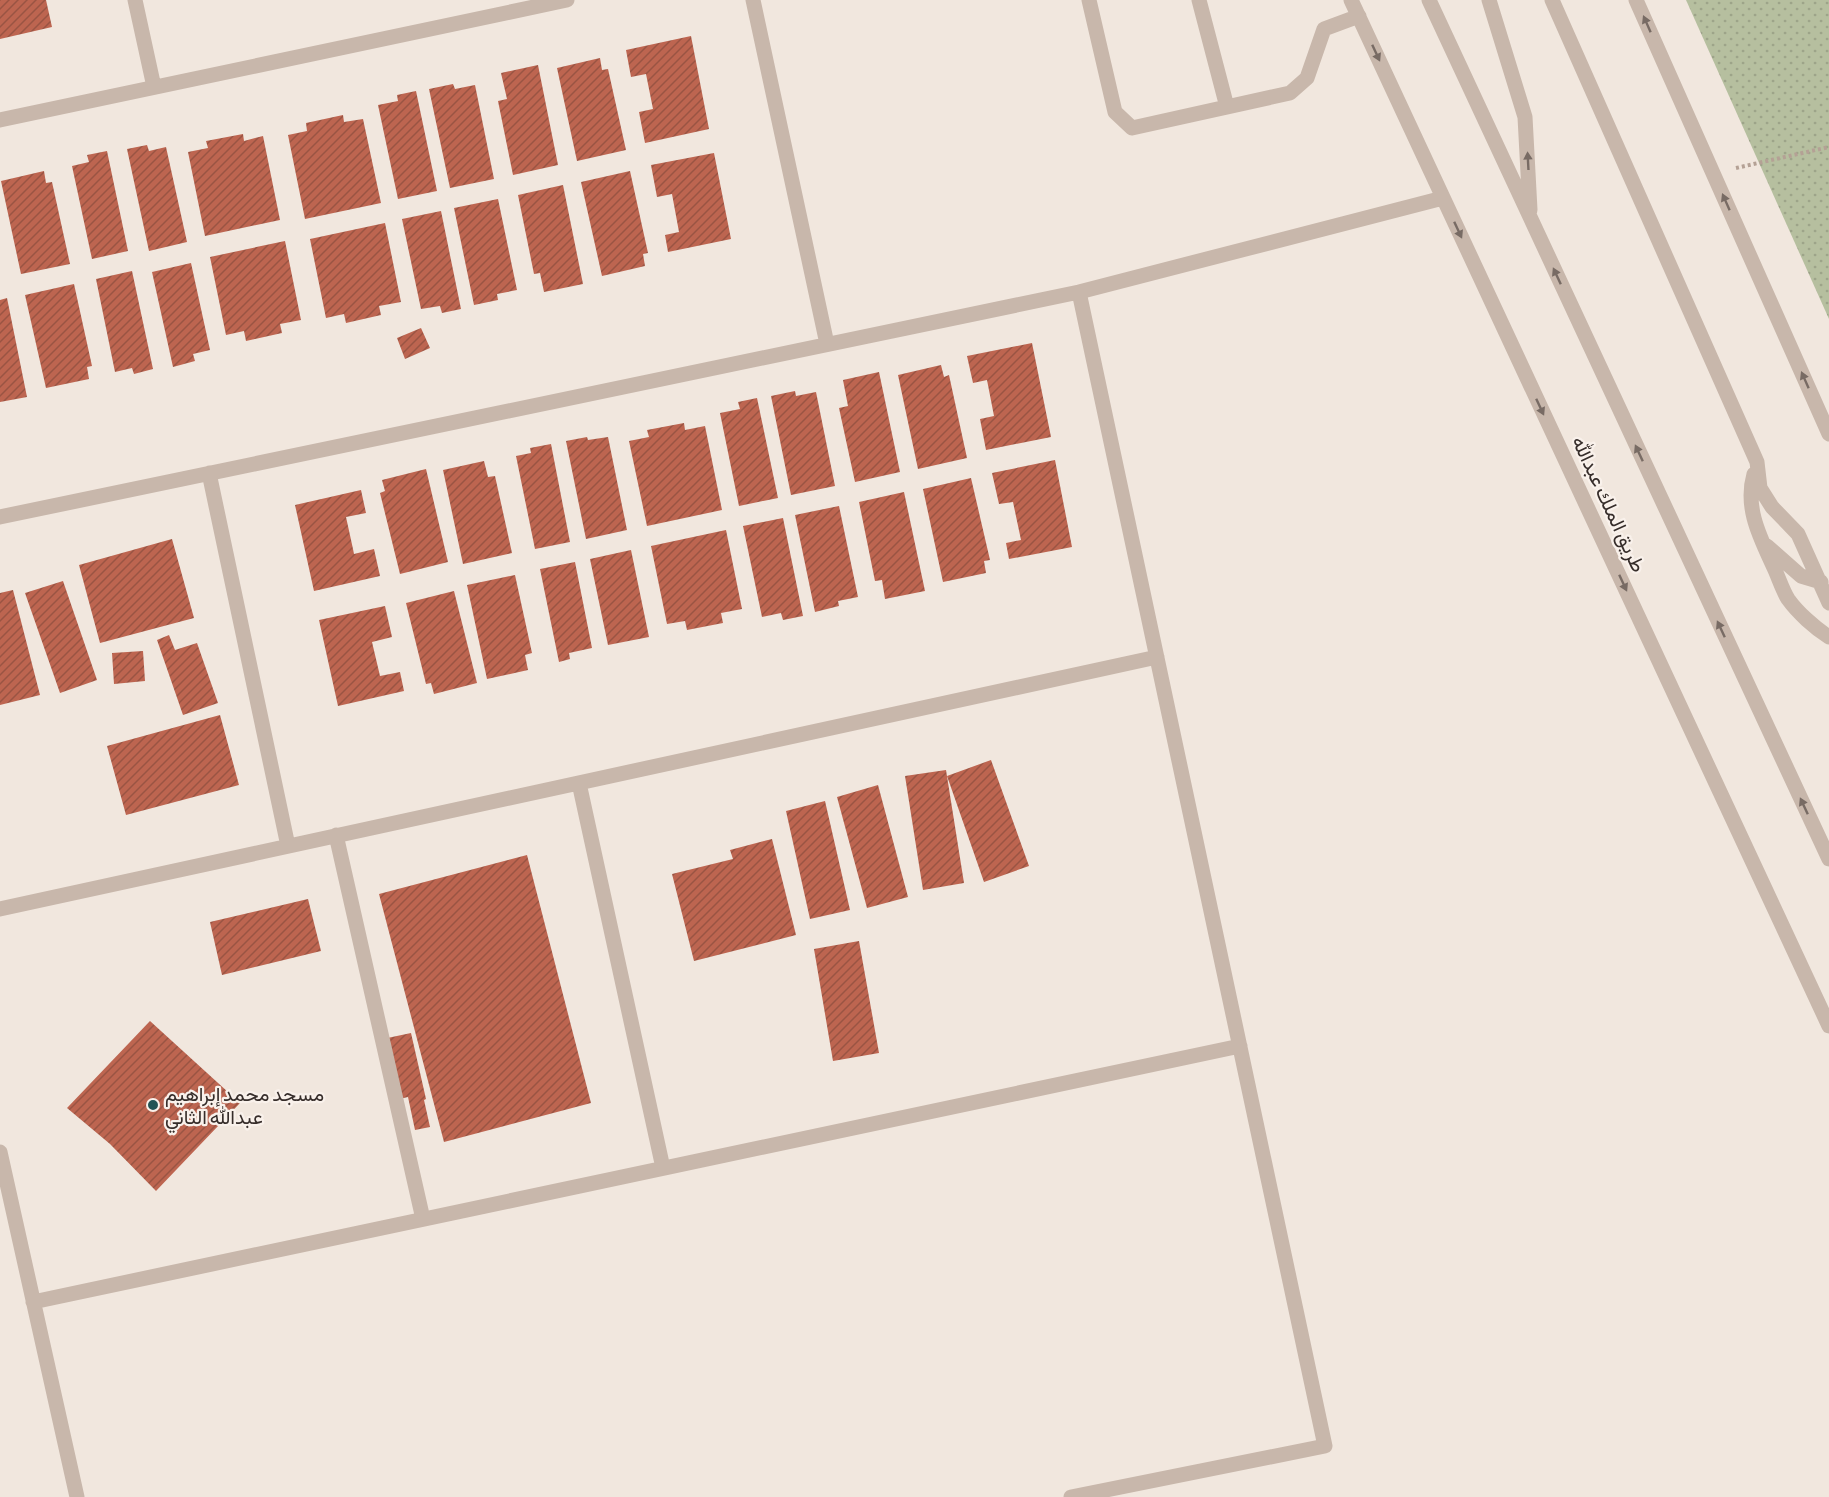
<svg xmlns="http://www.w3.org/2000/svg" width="1829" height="1497" font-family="'Asap Condensed',Vazirmatn,sans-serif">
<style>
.grass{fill:url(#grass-dots)}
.building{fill:url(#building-hatch)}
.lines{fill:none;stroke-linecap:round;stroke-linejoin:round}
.path{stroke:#b4a195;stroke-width:4;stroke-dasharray:3 3;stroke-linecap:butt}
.minor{stroke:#c8b7ab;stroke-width:15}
.oneway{fill:#786b64}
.poi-dot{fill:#225455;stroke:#f9f1eb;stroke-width:2}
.labels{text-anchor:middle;stroke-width:4.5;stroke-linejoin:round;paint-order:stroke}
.street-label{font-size:20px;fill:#362d2a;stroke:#f9f1eb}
.poi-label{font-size:20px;fill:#362d2a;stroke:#f9f1eb;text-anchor:start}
</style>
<defs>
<pattern id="grass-dots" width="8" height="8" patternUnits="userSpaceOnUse" patternTransform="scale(1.5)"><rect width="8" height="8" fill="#b6bf9f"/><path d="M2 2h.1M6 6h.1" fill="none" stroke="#9da489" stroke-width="1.8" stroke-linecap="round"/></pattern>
<pattern id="building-hatch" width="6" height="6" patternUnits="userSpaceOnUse" patternTransform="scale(1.5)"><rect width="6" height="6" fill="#bd6550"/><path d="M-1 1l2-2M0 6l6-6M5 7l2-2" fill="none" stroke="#9a5443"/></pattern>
</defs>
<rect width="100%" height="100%" fill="#f1e7de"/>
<path class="grass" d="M 1686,0 L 1829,0 L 1829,319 Z"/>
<path class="building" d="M 0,0 L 46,0 L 52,27 L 0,39 Z
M 691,36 L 709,129 L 645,143 L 639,112 L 653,109 L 646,74 L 631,77 L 626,50 Z
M 600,58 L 602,70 L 608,69 L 626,150 L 577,161 L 557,68 Z
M 538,65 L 558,165 L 513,175 L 498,101 L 507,99 L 501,73 Z
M 453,84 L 455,89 L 475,85 L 494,179 L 450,188 L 429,89 Z
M 416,91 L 437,191 L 398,199 L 378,105 L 398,101 L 397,95 Z
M 343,115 L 344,122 L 363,119 L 381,203 L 305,219 L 288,135 L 307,131 L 306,123 Z
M 243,134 L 244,141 L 263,136 L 280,220 L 205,236 L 188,152 L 208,148 L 206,141 Z
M 147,145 L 149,151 L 166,147 L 187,242 L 149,251 L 127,149 Z
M 107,151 L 128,251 L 92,259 L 72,166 L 89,162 L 87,155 Z
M 714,153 L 731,239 L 668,252 L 665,235 L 679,232 L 672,194 L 657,197 L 651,165 Z
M 44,171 L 46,183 L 52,182 L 70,264 L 21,274 L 1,181 Z
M 630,171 L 648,253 L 643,254 L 645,266 L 602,276 L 581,182 Z
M 563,185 L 583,284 L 544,292 L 540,273 L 534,274 L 518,195 Z
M 498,199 L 517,290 L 497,294 L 498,300 L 474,305 L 454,208 Z
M 441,211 L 461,309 L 442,313 L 440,306 L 421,309 L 402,219 Z
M 385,223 L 401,302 L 379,306 L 381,315 L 346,323 L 344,314 L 326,318 L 310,239 Z
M 285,241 L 301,320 L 280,324 L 282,333 L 246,341 L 244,331 L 226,335 L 210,257 Z
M 191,263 L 210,350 L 193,354 L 195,361 L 173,367 L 152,272 Z
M 132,271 L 153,369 L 134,374 L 132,368 L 115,372 L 96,279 Z
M 74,284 L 92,366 L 87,367 L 89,379 L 46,388 L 25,295 Z
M 7,298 L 27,397 L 0,402 L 0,300 Z
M 421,328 L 430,348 L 405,359 L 397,338 Z
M 1032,343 L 1051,437 L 986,450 L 980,419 L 994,416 L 987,380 L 973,383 L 967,356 Z
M 941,365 L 944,377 L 949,375 L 967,458 L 918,469 L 898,375 Z
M 879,372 L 900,472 L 855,482 L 839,408 L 848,406 L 843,380 Z
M 795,391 L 796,396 L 816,392 L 835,486 L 791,495 L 771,396 Z
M 757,398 L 778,498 L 739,506 L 720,413 L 740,409 L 738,402 Z
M 684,423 L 685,430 L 705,426 L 722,510 L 647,526 L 629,441 L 649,437 L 647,430 Z
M 587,437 L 588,440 L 608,437 L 627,530 L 586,539 L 566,441 Z
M 551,444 L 570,542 L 535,549 L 516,456 L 531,453 L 530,448 Z
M 1055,460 L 1072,547 L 1009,559 L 1006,543 L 1021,540 L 1013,502 L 999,504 L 992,473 Z
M 484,461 L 488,477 L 495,476 L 512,553 L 463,564 L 443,470 Z
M 426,469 L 448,562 L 400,574 L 380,493 L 385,491 L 382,480 Z
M 971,478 L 990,560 L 984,561 L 986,573 L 943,582 L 923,489 Z
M 361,490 L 366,513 L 346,517 L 353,549 L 354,554 L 374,549 L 380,576 L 314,591 L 295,505 Z
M 904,492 L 925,591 L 885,599 L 882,580 L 875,581 L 859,502 Z
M 839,506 L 858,597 L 838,601 L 839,606 L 815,612 L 795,515 Z
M 783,518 L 803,616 L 783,620 L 781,613 L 762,617 L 743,526 Z
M 726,530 L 742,609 L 721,613 L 723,623 L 687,630 L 685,621 L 667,624 L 651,546 Z
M 172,539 L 194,618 L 100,643 L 79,565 Z
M 631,550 L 649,637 L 608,645 L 590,559 Z
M 575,562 L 592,648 L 569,653 L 570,659 L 559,662 L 540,569 Z
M 515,575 L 532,653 L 525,655 L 528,670 L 487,679 L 467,585 Z
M 63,581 L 97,680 L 60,693 L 25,593 Z
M 13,590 L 40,695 L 0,705 L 0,593 Z
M 454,591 L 477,683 L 434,694 L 431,683 L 426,684 L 406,603 Z
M 385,606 L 392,637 L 372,642 L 380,676 L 400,672 L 404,691 L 338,706 L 319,620 Z
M 169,635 L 175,650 L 197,643 L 218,703 L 183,715 L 157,640 Z
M 143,651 L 145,681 L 114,684 L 112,653 Z
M 220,715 L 239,785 L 126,815 L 107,746 Z
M 991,760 L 1029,866 L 984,882 L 947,776 Z
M 946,770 L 964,883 L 923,890 L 905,776 Z
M 878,785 L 908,897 L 867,908 L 837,797 Z
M 825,801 L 850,910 L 810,919 L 786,811 Z
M 772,839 L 796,935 L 694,961 L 672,874 L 733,859 L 730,850 Z
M 527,855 L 591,1103 L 444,1142 L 379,894 Z
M 308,899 L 321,951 L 222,975 L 210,922 Z
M 859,941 L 879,1053 L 833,1061 L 814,949 Z
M 150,1021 L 240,1103 L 156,1191 L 110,1144 L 67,1108 Z
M 411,1033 L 426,1099 L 424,1100 L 430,1127 L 415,1130 L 408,1097 L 391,1101 L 378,1040 Z"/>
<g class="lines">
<path class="path" d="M 1736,168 L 1829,147"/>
<path class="minor" d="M 135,0 L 154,87
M 753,0 L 827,344
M 1089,0 L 1115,112 L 1132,128 L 1290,93 L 1307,78 L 1324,29 L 1359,16
M 1199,0 L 1227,107
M 1351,0 L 1829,1026
M 1429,0 L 1829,859
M 1489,0 L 1525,117 L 1530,210
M 1552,0 L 1757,462 L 1760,488 L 1772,507 L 1798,534 L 1829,603
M 1636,0 L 1829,434
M 0,120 L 567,0
M 209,473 L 288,846
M 1754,474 C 1744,509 1761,539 1775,570 C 1779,579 1783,591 1788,599 C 1798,613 1815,628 1829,637
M 0,517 L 1079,292 L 1443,198
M 1767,546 L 1801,576 L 1821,582
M 579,783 L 663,1168
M 336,835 L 423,1219
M 0,909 L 1157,657
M 0,1152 L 77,1497
M 33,1302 L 1240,1046
M 1071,1497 L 1325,1446 L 1079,292"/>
</g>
<defs><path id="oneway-solid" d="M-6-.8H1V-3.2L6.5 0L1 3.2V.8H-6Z" transform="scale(1.5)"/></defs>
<g class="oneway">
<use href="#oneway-solid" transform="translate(1647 24) rotate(-114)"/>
<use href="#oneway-solid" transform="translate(1376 53) rotate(65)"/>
<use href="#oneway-solid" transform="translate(1528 161) rotate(-93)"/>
<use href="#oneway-solid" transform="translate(1726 202) rotate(-114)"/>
<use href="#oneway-solid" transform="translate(1458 230) rotate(65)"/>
<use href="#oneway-solid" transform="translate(1557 276) rotate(-115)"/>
<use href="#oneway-solid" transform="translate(1805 380) rotate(-114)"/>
<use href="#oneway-solid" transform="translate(1540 407) rotate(65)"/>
<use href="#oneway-solid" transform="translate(1639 453) rotate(-115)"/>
<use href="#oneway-solid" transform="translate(1623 583) rotate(65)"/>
<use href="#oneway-solid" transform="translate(1721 629) rotate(-115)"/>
<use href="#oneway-solid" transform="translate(1804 806) rotate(-115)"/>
</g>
<circle class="poi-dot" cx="153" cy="1105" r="6"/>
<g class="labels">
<g class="street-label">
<text transform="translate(1609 504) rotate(65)" y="7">طريق الملك عبدالله</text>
</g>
<g class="poi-label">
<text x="165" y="1101">مسجد محمد إبراهيم<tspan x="165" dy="23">عبدالله الثاني</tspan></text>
</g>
</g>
</svg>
